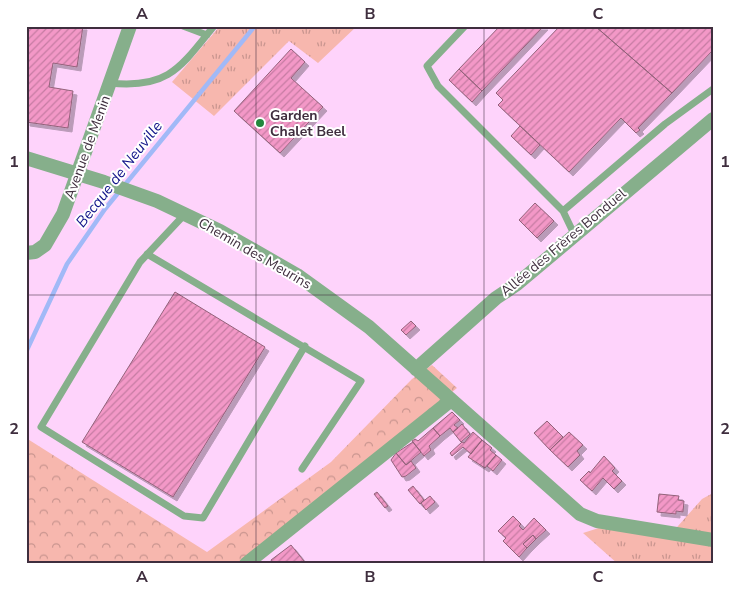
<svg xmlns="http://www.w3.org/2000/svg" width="739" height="590" font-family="'Nunito Sans',sans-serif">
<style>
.grass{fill:url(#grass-tufts)}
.forest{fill:url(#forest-crowns)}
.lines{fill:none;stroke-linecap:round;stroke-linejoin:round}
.stream{stroke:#a1b9f7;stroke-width:4.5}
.building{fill:url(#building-hatch);stroke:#92627a;filter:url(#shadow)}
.service{stroke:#86af8b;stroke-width:7}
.minor{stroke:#86af8b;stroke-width:14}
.grid{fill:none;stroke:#3f2e3e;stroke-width:1;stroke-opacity:0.55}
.poi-dot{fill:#22873c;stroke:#fff;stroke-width:2}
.labels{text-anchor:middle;stroke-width:4;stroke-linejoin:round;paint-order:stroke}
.poi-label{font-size:14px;font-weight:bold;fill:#3f2e3e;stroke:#fff;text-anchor:start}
.street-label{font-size:14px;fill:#3f2e3e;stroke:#fff}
.water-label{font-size:15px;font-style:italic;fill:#101389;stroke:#fff}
.neatline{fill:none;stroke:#3f2e3e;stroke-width:2}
.grid-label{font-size:16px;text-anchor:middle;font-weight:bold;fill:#3f2e3e}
</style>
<defs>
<pattern id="grass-tufts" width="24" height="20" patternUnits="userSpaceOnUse" patternTransform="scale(1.25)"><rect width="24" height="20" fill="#f7b7ae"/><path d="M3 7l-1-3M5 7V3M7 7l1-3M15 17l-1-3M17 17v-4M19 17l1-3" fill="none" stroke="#c9958f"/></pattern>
<pattern id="forest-crowns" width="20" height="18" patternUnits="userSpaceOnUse" patternTransform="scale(1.25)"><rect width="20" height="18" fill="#f7b7ae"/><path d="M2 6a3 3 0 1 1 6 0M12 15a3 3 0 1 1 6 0" fill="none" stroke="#c9958f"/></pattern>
<pattern id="building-hatch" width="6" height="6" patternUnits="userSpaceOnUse" patternTransform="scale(1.25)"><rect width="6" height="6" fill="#f398c7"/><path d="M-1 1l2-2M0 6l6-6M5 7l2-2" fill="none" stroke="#c67ca3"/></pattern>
<filter id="shadow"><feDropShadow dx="4" dy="4" stdDeviation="0" flood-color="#0004"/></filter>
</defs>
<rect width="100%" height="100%" fill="#fed3fb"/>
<path class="grass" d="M 220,26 L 357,26 L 318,63 L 289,41 L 214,116 L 172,82 Z
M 713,493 L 713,564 L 618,564 L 583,533 L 602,527 L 670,535 L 702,499 Z"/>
<path class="forest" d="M 432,365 L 457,388 L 241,564 L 26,564 L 26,438 L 207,552 L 331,462 L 412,379 Z"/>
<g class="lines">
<path class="stream" d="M 26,352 L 67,264 L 105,209 L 255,26"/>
</g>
<path class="building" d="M 26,26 L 83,26 L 77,67 L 53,63 L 49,87 L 73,91 L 68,128 L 26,122 Z
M 500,26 L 544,26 L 482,91 L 459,69 Z
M 560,26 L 595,26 L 672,93 L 638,128 L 640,130 L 636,133 L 621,118 L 569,172 L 498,105 L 503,100 L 496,93 Z
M 595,26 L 711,26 L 713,50 L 672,93 Z
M 291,49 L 305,62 L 291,78 L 323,107 L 280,153 L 234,111 Z
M 459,69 L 482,91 L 472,102 L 449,80 Z
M 520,126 L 540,145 L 531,155 L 511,136 Z
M 535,203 L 554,221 L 537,238 L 519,220 Z
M 175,292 L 265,347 L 173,497 L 82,442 Z
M 411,321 L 416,326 L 406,335 L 401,330 Z
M 452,412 L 460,420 L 454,425 L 458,428 L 453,432 L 450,428 L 440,436 L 433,428 Z
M 547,421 L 563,437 L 550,450 L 534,433 Z
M 462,424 L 470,434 L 461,442 L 453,432 Z
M 433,428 L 440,436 L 429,446 L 431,450 L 424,456 L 412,441 L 415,439 L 418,441 Z
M 473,432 L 482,440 L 471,454 L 463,447 L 452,456 L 450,453 L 462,442 L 464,443 Z
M 569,432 L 583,445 L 577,451 L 580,455 L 568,467 L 550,450 Z
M 482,440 L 492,448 L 490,450 L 496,455 L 485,468 L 468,457 Z
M 413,442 L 421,452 L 406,465 L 396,453 Z
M 396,453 L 406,465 L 411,461 L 416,468 L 406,476 L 402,477 L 391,460 Z
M 496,455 L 502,460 L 493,471 L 487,466 Z
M 604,456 L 615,468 L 612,471 L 622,481 L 614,489 L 603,478 L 592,491 L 580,480 L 589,471 L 590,473 Z
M 413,486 L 424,500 L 420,504 L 408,490 Z
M 377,492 L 388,506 L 385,508 L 374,494 Z
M 659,494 L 679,496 L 678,500 L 684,501 L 683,512 L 676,511 L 676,514 L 657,512 Z
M 430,496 L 435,502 L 426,510 L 421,503 Z
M 513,516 L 521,524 L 519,526 L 523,530 L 534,518 L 546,530 L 536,539 L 533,535 L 523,544 L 527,548 L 519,557 L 503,541 L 506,538 L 498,531 Z
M 533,535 L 536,539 L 527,548 L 523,544 Z
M 291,545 L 304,561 L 301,564 L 294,562 L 292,564 L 273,564 L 271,560 Z"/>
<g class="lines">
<path class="service" d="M 183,26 L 207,35
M 465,26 L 427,66 L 438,86 L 563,211 L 574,234
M 110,83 C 168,89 180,68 214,26
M 563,211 L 665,124 L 713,89
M 185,214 L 140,262 L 41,427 L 184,516 L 203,518 L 305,346
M 147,254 L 361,381 L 302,469"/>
<path class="minor" d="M 26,158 L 104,182 L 157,201 L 220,231 L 297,275 L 369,327 L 580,514 L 597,521 L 713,540
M 26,253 L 35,252 L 45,245 L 63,214 L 130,26
M 416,369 L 496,298 L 517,284 L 713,119
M 246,564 L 450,401"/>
</g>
<path class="grid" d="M 256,26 L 256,564M 484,26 L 484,564M 26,295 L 713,295"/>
<circle class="poi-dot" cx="260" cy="123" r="5"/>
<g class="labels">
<g class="poi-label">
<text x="270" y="120">Garden<tspan x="270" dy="16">Chalet Beel</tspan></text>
</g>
<g class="street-label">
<text transform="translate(87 147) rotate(-70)" y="5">Avenue de Menin</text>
<text transform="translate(563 242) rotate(-40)" y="5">Allée des Frères Bonduel</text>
<text transform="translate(255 253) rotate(30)" y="5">Chemin des Meurins</text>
</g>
<g class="water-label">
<text transform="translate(119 174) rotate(-52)" y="5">Becque de Neuville</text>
</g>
</g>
<rect width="739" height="590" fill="none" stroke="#ffffff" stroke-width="55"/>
<rect x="28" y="28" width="684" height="534" class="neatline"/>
<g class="grid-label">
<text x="142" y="19">A</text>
<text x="370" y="19">B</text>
<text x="598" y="19">C</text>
<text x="14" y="167">1</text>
<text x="725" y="167">1</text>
<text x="14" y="434">2</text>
<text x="725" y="434">2</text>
<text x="142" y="582">A</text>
<text x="370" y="582">B</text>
<text x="598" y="582">C</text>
</g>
</svg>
